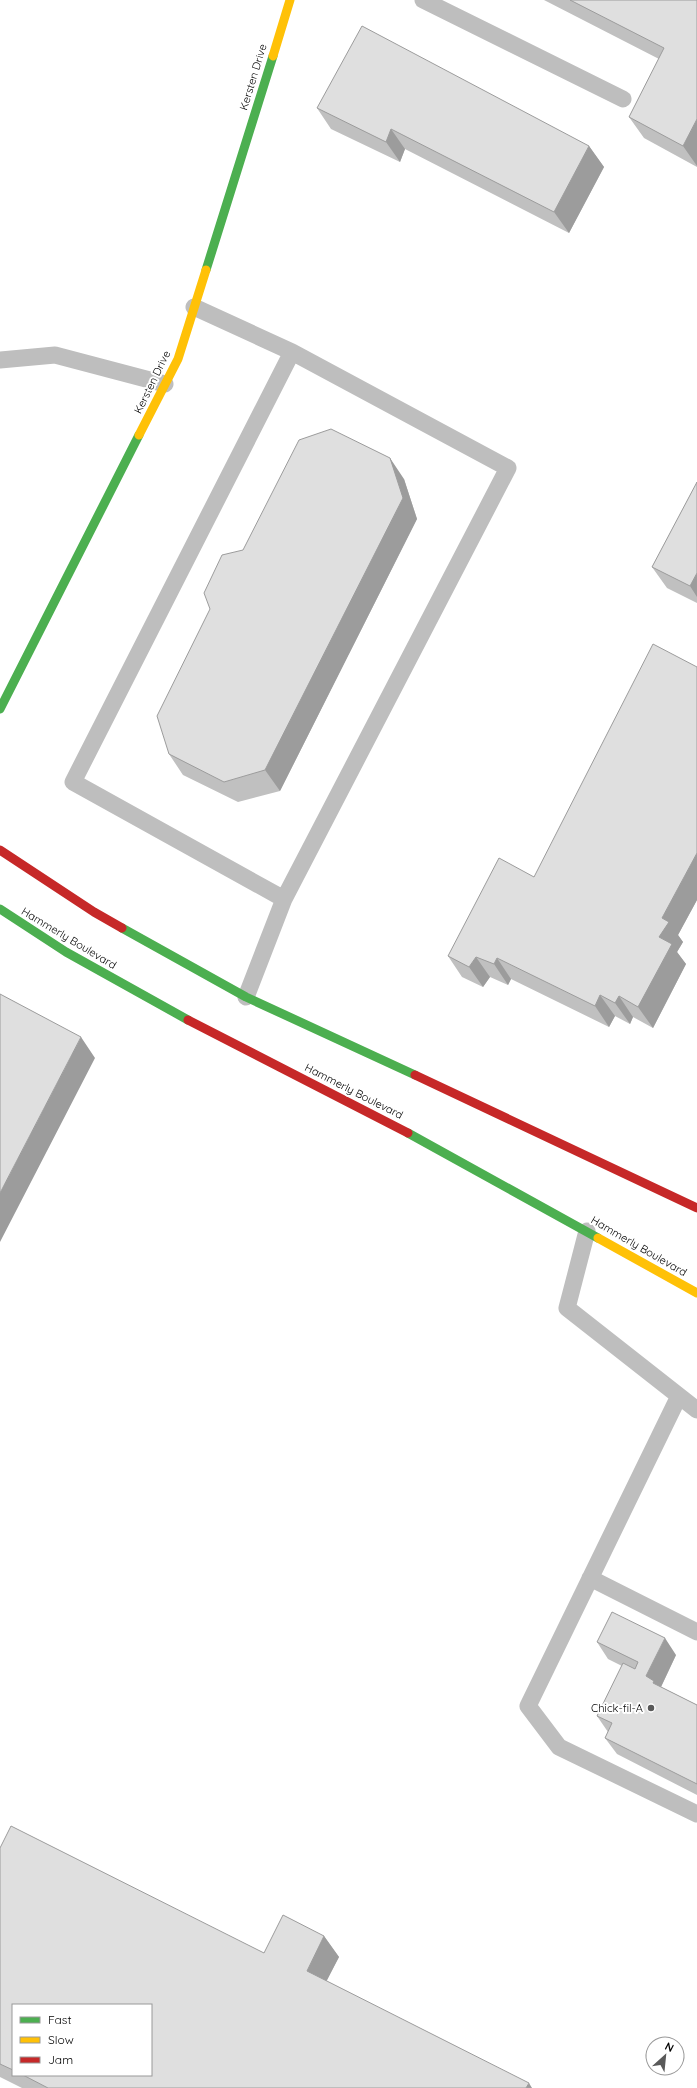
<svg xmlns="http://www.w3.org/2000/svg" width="697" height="2088" font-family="Quicksand,sans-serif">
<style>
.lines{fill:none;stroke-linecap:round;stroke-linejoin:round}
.lane{stroke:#bebebe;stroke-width:17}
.fast{stroke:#4caf50;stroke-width:9}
.slow{stroke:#ffc107;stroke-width:9}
.jam{stroke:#c62828;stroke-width:9}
.wall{fill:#c0c0c0;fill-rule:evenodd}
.shaded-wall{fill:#9c9c9c}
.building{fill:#dfdfdf;stroke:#9c9c9c}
.poi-dot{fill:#595959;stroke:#fff;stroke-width:1.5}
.labels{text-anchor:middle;stroke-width:4;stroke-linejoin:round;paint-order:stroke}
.street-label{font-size:11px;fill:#000;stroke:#fff}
.poi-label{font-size:11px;fill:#000;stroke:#fff;text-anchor:end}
</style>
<rect width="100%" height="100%" fill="#fff"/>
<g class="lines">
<path class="lane" d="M 423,0 L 623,99
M 194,307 L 292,352
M 0,360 L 55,355 L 165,384
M 246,997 L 284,899 L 508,468 L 292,352 L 73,782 L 284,899
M 587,1231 L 567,1308 L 697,1410
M 679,1396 L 528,1706 L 559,1747 L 697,1814
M 590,1578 L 697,1632"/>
<path class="fast" d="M 206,270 L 273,56
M 0,709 L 139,435
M 0,909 L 66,952 L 188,1020
M 122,928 L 246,997 L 415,1075
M 408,1133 L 598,1238"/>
<path class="slow" d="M 273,56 L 290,0
M 139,435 L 178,359 L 206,270
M 598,1238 L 697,1293"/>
<path class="jam" d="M 0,850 L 94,912 L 122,928
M 188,1020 L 408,1133
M 415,1075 L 697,1208"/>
</g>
<path class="wall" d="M 544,0 L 697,0 L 697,167 L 644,138 L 629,117 L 659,59 Z
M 317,108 L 589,146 L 604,167 L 569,233 L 405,149 L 400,162 L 331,129 Z
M 404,479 L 417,519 L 280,791 L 238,802 L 183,775 L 169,754 L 243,550 Z
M 697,482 L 697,603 L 667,588 L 652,567 Z
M 697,667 L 697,900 L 678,935 L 683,942 L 677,952 L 686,964 L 653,1028 L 633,1017 L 630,1024 L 615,1016 L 609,1027 L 511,979 L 508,985 L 490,977 L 483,987 L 462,977 L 448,956 L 534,877 Z
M 597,1642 L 676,1655 L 661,1687 L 697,1705 L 697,1795 L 617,1754 L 605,1738 L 608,1732 L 597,1716 L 622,1666 L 608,1659 Z
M 0,1848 L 264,1953 L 324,1936 L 339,1957 L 326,1981 L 532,2088 L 22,2088 L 0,2077 ZM 13,2005 L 151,2075 L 13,2075 Z"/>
<path class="shaded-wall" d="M 697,119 L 697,166 L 683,146 Z
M 391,129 L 405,149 L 400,162 L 386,142 Z
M 589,146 L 604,167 L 569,233 L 554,212 Z
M 390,458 L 404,479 L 417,519 L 280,791 L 265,770 Z
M 697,573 L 697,597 L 690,586 Z
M 697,853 L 697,900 L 678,935 L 683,942 L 677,952 L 686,964 L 653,1028 L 638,1007 L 659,937 L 662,918 Z
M 476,957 L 490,977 L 483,987 L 469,967 Z
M 497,958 L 511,979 L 508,985 L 494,964 Z
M 600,995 L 615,1016 L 609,1027 L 595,1006 Z
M 619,996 L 633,1017 L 630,1024 L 615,1003 Z
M 81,1037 L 95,1058 L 0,1242 L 0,1193 Z
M 665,1638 L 676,1655 L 660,1689 L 646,1676 Z
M 324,1936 L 339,1957 L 321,1992 L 307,1971 Z
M 529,2083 L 532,2088 L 526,2088 Z"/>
<path class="building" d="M 570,0 L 697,0 L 697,119 L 683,146 L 629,117 L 664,48 Z
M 362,26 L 589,146 L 554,212 L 391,129 L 386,142 L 317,108 Z
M 331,429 L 390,458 L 403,498 L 265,770 L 224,782 L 169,754 L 157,716 L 210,609 L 204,593 L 222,555 L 243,550 L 299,440 Z
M 697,482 L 697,573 L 690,586 L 652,567 Z
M 653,644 L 697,667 L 697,853 L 662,918 L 669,922 L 659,937 L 672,944 L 638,1007 L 619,996 L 615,1003 L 600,995 L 595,1006 L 497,958 L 494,964 L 476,957 L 469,967 L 448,956 L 499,858 L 534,877 Z
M 0,994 L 81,1037 L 0,1193 Z
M 612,1612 L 665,1638 L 646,1676 L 654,1681 L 653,1683 L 697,1705 L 697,1784 L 605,1738 L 612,1723 L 597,1716 L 623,1663 L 635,1669 L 638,1662 L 597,1642 Z
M 11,1826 L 264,1953 L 283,1915 L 324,1936 L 307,1971 L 529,2083 L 526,2088 L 48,2088 L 23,2075 L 151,2075 L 151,2005 L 13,2005 L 13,2070 L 0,2064 L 0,1848 Z"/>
<circle class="poi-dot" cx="651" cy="1708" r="4"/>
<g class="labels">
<g class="street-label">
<text transform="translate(253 77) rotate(-73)" y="4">Kersten Drive</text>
<text transform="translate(152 382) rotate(-64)" y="4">Kersten Drive</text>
<text transform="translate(69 938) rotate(31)" y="4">Hammerly Boulevard</text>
<text transform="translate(354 1091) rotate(27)" y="4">Hammerly Boulevard</text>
<text transform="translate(639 1246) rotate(30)" y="4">Hammerly Boulevard</text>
</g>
<g class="poi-label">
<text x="643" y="1712">Chick-fil-A</text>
</g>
</g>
<rect x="12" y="2004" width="140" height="72" fill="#ffffff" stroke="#999999"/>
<rect x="20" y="2017" width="20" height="6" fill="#4caf50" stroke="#999999"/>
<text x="48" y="2024" font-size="12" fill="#000000">Fast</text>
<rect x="20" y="2037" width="20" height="6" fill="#ffc107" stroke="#999999"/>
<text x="48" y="2044" font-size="12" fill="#000000">Slow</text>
<rect x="20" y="2057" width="20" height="6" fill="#c62828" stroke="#999999"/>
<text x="48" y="2064" font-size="12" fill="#000000">Jam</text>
<g transform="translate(665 2056) rotate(27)"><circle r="19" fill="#ffffff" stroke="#999999"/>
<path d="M0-3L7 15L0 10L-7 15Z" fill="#595959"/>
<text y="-6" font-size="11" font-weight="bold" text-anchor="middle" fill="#000000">N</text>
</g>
</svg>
